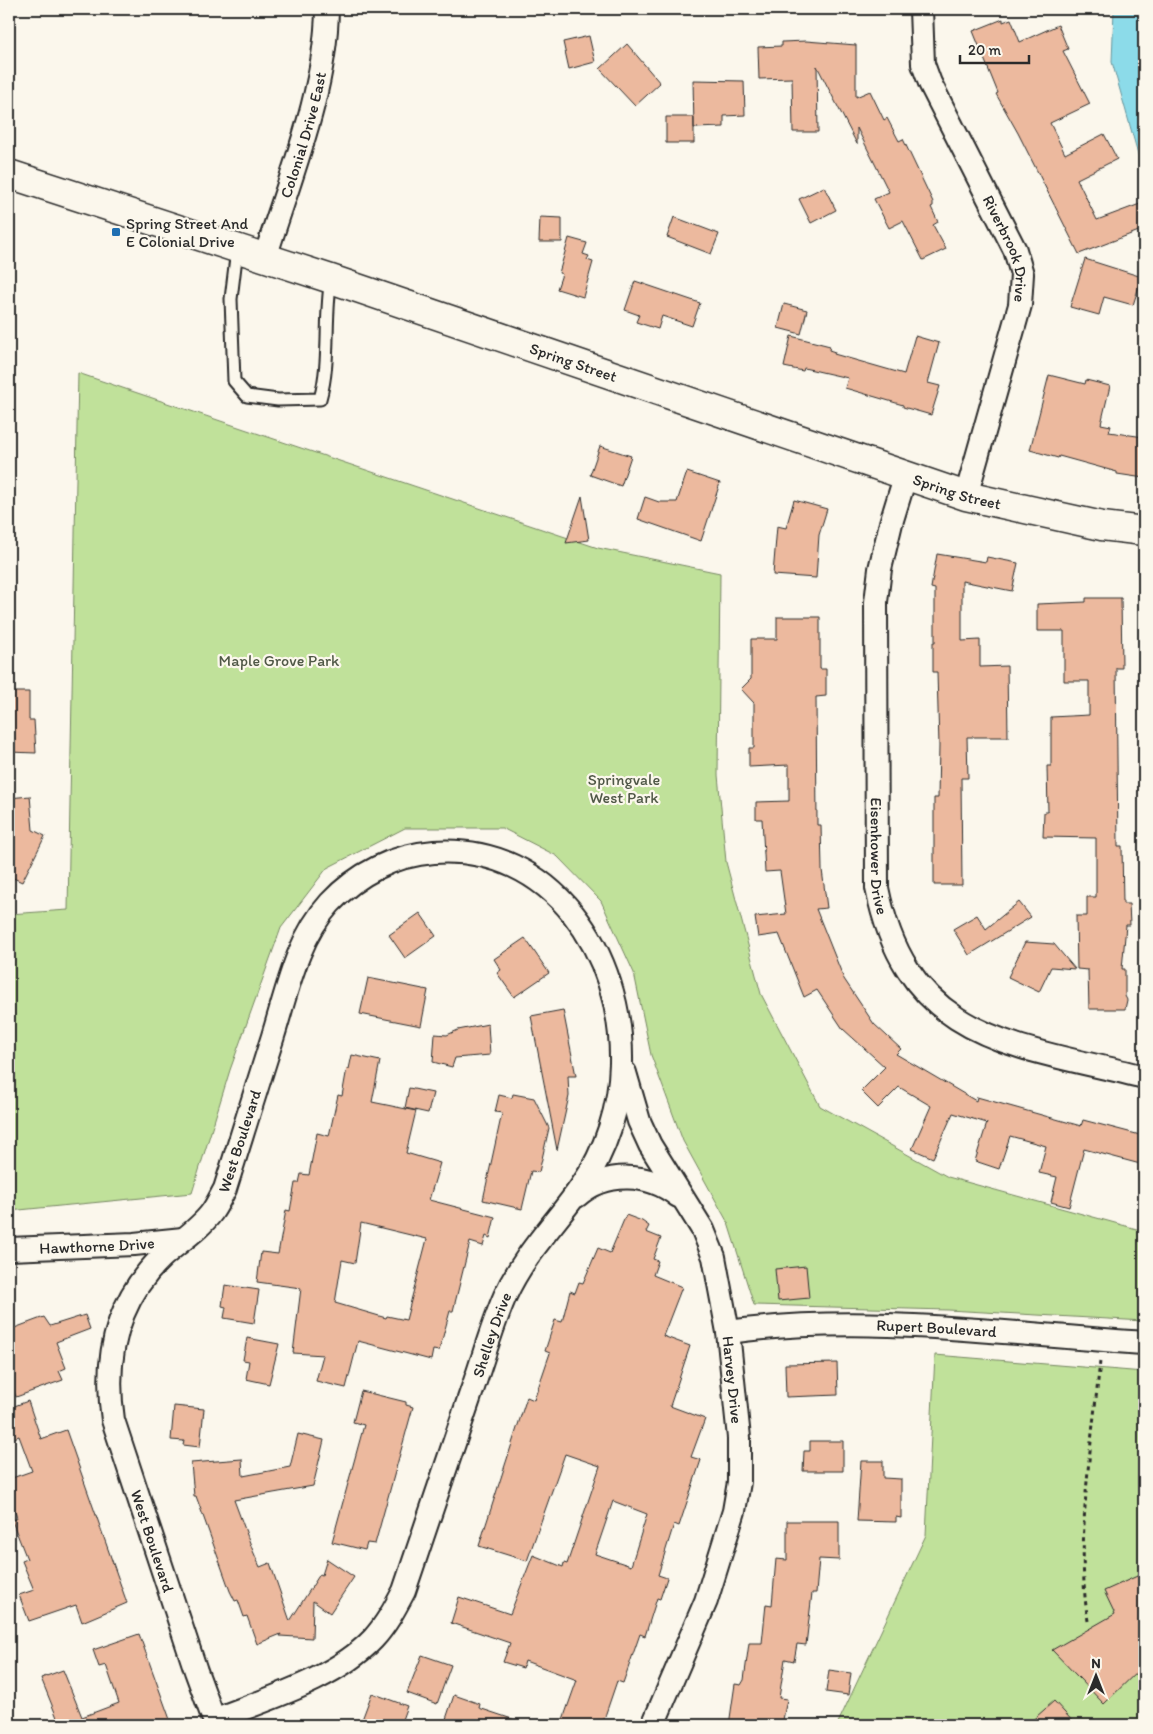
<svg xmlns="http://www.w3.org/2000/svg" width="1153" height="1734" font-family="Itim,sans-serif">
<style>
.green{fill:#c0e19a;stroke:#768662}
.water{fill:#8cdbe9;stroke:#65959d}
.building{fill:#ecb99e;stroke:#2b2b2b;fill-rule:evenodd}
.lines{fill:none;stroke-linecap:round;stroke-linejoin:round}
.service-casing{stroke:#2b2b2b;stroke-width:15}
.minor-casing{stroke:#2b2b2b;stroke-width:26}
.secondary-casing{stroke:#2b2b2b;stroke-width:31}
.path{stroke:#2b2b2b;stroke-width:3;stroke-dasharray:4 4;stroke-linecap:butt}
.service{stroke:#fbf7ec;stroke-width:11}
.minor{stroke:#fbf7ec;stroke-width:22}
.secondary{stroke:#fbf7ec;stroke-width:28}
.poi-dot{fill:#1f6fb2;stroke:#fbf7ec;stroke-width:2}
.labels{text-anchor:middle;stroke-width:4.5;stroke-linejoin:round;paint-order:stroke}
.street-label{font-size:16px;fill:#2b2b2b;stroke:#fbf7ec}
.poi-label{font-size:16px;fill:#2b2b2b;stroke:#fbf7ec;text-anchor:start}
.park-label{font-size:16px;fill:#505847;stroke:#fbf7ec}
</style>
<rect width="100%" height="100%" fill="#fbf7ec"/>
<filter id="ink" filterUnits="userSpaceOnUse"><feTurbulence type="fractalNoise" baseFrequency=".02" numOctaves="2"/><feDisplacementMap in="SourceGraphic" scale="10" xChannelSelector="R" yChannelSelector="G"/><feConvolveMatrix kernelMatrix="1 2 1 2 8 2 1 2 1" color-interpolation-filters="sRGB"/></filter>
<g filter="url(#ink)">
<path class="green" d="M 78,373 L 598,548 L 720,573 L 718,775 L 726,862 L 761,994 L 820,1106 L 948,1177 L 1144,1231 L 1144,1321 L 948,1310 L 754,1305 L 728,1223 L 683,1141 L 651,1055 L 634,973 L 601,901 L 557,856 L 502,828 L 405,828 L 327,868 L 281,928 L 230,1070 L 192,1193 L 9,1211 L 9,914 L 68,910 Z
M 935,1355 L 1144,1372 L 1144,1725 L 837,1725 L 926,1535 Z"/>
<path class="water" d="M 1114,9 L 1141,9 L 1141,39 L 1144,45 L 1144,169 L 1140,161 L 1112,62 Z"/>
<path class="building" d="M 1003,19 L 1003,22 L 1011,19 L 1020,42 L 1058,25 L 1068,49 L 1063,51 L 1090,104 L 1050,123 L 1065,154 L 1104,134 L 1117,159 L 1077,179 L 1097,220 L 1140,204 L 1144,216 L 1144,229 L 1079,254 L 1018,133 L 996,94 L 998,93 L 973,31 Z
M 589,36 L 595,62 L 569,69 L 563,42 Z
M 806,41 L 856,45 L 856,97 L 870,91 L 884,120 L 887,118 L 899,141 L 903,139 L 933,202 L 933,206 L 931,207 L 938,222 L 933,225 L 946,249 L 923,260 L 903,221 L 889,228 L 874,199 L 889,192 L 857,128 L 857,144 L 817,66 L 818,132 L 793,132 L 792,78 L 759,79 L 758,47 L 782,46 L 782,42 Z
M 627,44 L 660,83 L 635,106 L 600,69 Z
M 693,80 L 744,81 L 745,115 L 724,116 L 724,127 L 694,128 Z
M 666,117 L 694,117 L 694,143 L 666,143 Z
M 824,187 L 836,210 L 811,223 L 799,199 Z
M 540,217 L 562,218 L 562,242 L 539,242 Z
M 674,217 L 719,234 L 711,254 L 667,237 Z
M 569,238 L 587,243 L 583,254 L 589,256 L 587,260 L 593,262 L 583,297 L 557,289 L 562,274 L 559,273 Z
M 1085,259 L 1142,277 L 1133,305 L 1104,297 L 1099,315 L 1070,307 Z
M 635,281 L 700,303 L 692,326 L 662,316 L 658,329 L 636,322 L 639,315 L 625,310 Z
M 784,304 L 807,310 L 801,334 L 778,328 Z
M 791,336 L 830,346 L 829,350 L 835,352 L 834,354 L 904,374 L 915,336 L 939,343 L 928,383 L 940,386 L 931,415 L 903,407 L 903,405 L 845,388 L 848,378 L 804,368 L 803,371 L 784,367 Z
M 1049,375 L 1085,384 L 1086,380 L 1110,386 L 1101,424 L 1111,426 L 1109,432 L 1144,437 L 1144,478 L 1117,474 L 1117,472 L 1059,456 L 1058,458 L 1030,450 Z
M 600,446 L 631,456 L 621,486 L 590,475 Z
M 687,472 L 720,483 L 701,541 L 638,519 L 645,497 L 659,502 L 677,502 Z
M 582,496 L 589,540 L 566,543 Z
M 794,500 L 827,509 L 819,535 L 816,578 L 773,575 L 777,526 L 786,528 Z
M 937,554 L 986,562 L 987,557 L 1018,563 L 1012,591 L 962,581 L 962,641 L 980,640 L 980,667 L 1007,666 L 1008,737 L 967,737 L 968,778 L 961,778 L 962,885 L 934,885 L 934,798 L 938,798 L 939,746 L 937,672 L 933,672 L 933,642 L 935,642 L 935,589 L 931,588 Z
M 1086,598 L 1121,598 L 1122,668 L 1116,668 L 1118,846 L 1122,846 L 1123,904 L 1129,904 L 1130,925 L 1126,925 L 1122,969 L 1125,969 L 1125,996 L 1127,1000 L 1125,1009 L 1089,1009 L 1088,970 L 1077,969 L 1076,916 L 1087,916 L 1087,897 L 1096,897 L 1096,838 L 1043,837 L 1044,812 L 1048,812 L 1047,766 L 1051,766 L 1051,717 L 1089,715 L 1089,681 L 1064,681 L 1064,631 L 1037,631 L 1037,604 L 1086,602 Z
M 777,617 L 820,617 L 820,669 L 826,669 L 826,696 L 816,697 L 817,825 L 821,825 L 822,870 L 827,908 L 816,909 L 844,979 L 874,1024 L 901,1049 L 896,1054 L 976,1101 L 977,1097 L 1081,1126 L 1083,1120 L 1144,1136 L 1144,1165 L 1084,1149 L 1069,1207 L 1051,1202 L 1057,1177 L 1039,1173 L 1046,1146 L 1010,1136 L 999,1169 L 975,1161 L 987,1123 L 953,1113 L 933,1158 L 912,1149 L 931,1106 L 899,1087 L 878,1108 L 861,1091 L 885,1067 L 843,1029 L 817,990 L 804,997 L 779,934 L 758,937 L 755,917 L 786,914 L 780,871 L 765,872 L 762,819 L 756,819 L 756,802 L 789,801 L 789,765 L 749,767 L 749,748 L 754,748 L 754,703 L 741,689 L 751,679 L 751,639 L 777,639 Z
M 9,692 L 29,692 L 29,720 L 34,720 L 36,753 L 9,752 Z
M 30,796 L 33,830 L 45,836 L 22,882 L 9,876 L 9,798 Z
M 1019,902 L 1031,917 L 969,955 L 953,929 L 977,915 L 986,929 Z
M 420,913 L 436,936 L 405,958 L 389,935 Z
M 525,938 L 549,973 L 514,997 L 497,973 L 501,970 L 494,959 Z
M 1025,942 L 1054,944 L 1075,969 L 1051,967 L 1039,992 L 1008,977 Z
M 368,978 L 428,990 L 421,1026 L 360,1014 Z
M 563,1010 L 576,1076 L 568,1076 L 569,1096 L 557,1150 L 531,1016 Z
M 488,1024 L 490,1055 L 455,1058 L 452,1067 L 433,1062 L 435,1034 L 447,1035 L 458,1030 Z
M 352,1055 L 380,1061 L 372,1102 L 416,1111 L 406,1153 L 440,1163 L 429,1200 L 495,1217 L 490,1238 L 486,1236 L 483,1246 L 470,1242 L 453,1311 L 450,1311 L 439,1351 L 433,1350 L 431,1360 L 358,1341 L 346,1388 L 316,1381 L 323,1355 L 293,1353 L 301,1288 L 257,1282 L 261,1252 L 278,1254 L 286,1210 L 290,1211 L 295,1183 L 299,1183 L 301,1174 L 309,1175 L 317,1133 L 329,1136 L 338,1095 L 342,1096 L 347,1068 L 349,1069 ZM 361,1223 L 427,1239 L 406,1320 L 387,1316 L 386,1318 L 335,1303 L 342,1260 L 355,1263 Z
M 409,1088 L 433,1093 L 428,1113 L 405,1108 Z
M 513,1094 L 534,1098 L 549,1128 L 539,1172 L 531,1171 L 522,1209 L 483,1200 L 502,1113 L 495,1112 L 499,1095 L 512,1098 Z
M 626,1215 L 642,1221 L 649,1226 L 646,1232 L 661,1238 L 653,1259 L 658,1261 L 653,1275 L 682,1287 L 663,1336 L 690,1346 L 670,1406 L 705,1419 L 691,1457 L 701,1460 L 679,1526 L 674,1524 L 658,1575 L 667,1578 L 660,1599 L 657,1598 L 645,1636 L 640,1634 L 623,1683 L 617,1681 L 602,1725 L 561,1725 L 577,1680 L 525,1661 L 523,1668 L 503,1662 L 510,1643 L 451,1623 L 459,1597 L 510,1614 L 533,1555 L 563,1567 L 564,1563 L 567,1564 L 600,1466 L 565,1454 L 527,1561 L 479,1546 L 527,1397 L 534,1400 L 550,1353 L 545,1351 L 555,1320 L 562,1322 L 570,1291 L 575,1293 L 579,1282 L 583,1283 L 598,1248 L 610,1253 ZM 613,1501 L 647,1514 L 631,1566 L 595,1554 Z
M 806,1266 L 809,1298 L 778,1301 L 775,1269 Z
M 225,1285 L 259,1290 L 254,1323 L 224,1318 L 226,1307 L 222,1306 Z
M 85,1315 L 90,1329 L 56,1342 L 66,1368 L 59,1371 L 63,1380 L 16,1397 L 9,1378 L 9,1330 L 44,1317 L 50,1326 Z
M 247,1338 L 279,1344 L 269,1384 L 246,1379 L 249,1361 L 243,1360 Z
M 837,1363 L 838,1395 L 786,1397 L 785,1364 Z
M 361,1391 L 406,1402 L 406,1405 L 413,1407 L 375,1544 L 367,1543 L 365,1550 L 332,1542 L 364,1425 L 353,1422 Z
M 28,1401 L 41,1439 L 66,1430 L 127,1603 L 82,1622 L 76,1605 L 29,1621 L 19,1595 L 34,1590 L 22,1561 L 27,1559 L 12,1521 L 17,1518 L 9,1493 L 9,1479 L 32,1471 L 19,1436 L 9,1440 L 9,1408 Z
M 174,1406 L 204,1409 L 200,1447 L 183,1445 L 184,1441 L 171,1440 Z
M 298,1434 L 324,1440 L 313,1486 L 234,1500 L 253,1551 L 260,1567 L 270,1563 L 290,1621 L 320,1574 L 322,1575 L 327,1559 L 354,1577 L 330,1613 L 313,1601 L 312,1638 L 280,1636 L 281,1634 L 257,1644 L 247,1616 L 244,1617 L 238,1600 L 235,1601 L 230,1591 L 196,1496 L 194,1496 L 191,1463 L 242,1459 L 243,1476 L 290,1467 Z
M 810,1441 L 843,1441 L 843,1471 L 803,1471 L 804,1451 L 810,1451 Z
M 861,1461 L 883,1461 L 883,1478 L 901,1479 L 901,1518 L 896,1517 L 896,1522 L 857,1521 Z
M 787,1521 L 839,1521 L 839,1560 L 819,1559 L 816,1593 L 812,1593 L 806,1645 L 797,1644 L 794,1661 L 785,1659 L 779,1698 L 787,1699 L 782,1725 L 729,1725 L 735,1684 L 741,1685 L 744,1680 L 749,1643 L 762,1643 L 766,1604 L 772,1605 L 776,1559 L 787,1560 Z
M 1144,1573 L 1144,1665 L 1104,1704 L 1052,1650 L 1115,1614 L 1104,1591 Z
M 139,1634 L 172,1725 L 60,1725 L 41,1678 L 63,1670 L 82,1717 L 119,1703 L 106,1665 L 99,1667 L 93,1650 Z
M 422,1655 L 451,1665 L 437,1704 L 407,1693 Z
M 829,1670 L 851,1673 L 848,1695 L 826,1692 Z
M 372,1693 L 407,1706 L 400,1725 L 360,1725 Z
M 454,1695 L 480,1704 L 479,1708 L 521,1722 L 521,1725 L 463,1725 L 446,1719 Z
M 1054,1701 L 1076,1725 L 1027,1725 Z"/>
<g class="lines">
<g class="service-casing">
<path id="service" d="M 237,249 L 231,299 L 234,381 L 247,396 L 278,400 L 320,399 C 331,360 324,319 331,279"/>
</g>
<g class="minor-casing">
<g id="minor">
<path id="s1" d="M 921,9 L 923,64 L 930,83 L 1015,250 L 1022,274 L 1020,305 L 966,496"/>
<path id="s2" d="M 265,258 C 289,179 326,92 327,9"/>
<path id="s3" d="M 906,474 L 891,523 L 880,569 L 876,602 L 877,888 C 908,1042 1016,1045 1144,1077"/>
<path id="s4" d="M 625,1073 L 639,1121 L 650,1145 L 703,1230 L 714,1257 L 728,1332 L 739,1438 L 739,1482 L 734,1511 L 706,1601 L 653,1725"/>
<path d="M 577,1196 C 607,1170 649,1173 678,1196"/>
<path id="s5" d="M 9,1249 L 134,1244 L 183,1239"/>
<path id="s6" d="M 728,1332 C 866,1313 1006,1334 1144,1343"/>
<path id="s7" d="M 214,1720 C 266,1699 334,1680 373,1639 C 386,1625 395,1608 404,1591 C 426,1526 448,1461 470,1396 C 482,1363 491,1328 505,1296 C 524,1254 555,1224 581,1187 C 606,1151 620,1107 621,1063 C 623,954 553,844 434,852 C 394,855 357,874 330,903 C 297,939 287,991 273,1036 C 257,1087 241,1138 225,1189 C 221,1196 217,1205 212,1212 C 199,1230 177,1243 161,1258 C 115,1303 104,1359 113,1420 L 196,1671 L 214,1720 L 217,1725"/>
</g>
</g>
<g class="secondary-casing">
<g id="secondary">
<path id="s8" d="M 9,174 L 331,279 L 966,496 L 1102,526 L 1144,531"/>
</g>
</g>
<path class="path" d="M 1088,1621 C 1075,1540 1092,1443 1100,1361"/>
<use href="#service" class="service"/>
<use href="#minor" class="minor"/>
<use href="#secondary" class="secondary"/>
</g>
</g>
<rect class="poi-dot" x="111" y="227" width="10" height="10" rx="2.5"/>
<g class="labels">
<g class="street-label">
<text dy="6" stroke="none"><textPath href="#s2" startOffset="129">Colonial Drive East</textPath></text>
<text dy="6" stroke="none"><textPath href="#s1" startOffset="259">Riverbrook Drive</textPath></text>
<text dy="6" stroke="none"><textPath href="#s8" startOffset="595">Spring Street</textPath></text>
<text dy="6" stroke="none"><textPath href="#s8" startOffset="1000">Spring Street</textPath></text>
<text dy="6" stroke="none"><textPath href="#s3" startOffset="386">Eisenhower Drive</textPath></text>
<text transform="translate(239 1141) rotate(-72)" y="6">West Boulevard</text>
<text dy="6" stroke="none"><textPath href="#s5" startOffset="88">Hawthorne Drive</textPath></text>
<text dy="6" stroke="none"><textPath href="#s6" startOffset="209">Rupert Boulevard</textPath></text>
<text dy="6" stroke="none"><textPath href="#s7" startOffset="508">Shelley Drive</textPath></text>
<text dy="6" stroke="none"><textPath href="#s4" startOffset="330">Harvey Drive</textPath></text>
<text dy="6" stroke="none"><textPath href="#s7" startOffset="1956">West Boulevard</textPath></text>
</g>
<g class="poi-label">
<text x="126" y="229">Spring Street And<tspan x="126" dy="18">E Colonial Drive</tspan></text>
</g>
<g class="park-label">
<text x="279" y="666">Maple Grove Park</text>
<text x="624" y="785">Springvale<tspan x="624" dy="18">West Park</tspan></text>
</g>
</g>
<rect width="1153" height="1734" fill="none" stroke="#fbf7ec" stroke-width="30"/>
<rect x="15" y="15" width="1123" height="1704" fill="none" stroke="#2b2b2b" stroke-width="2" filter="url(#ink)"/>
<g transform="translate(1096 1676)" stroke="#fbf7ec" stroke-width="4" paint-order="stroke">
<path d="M0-4L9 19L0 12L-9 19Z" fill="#2b2b2b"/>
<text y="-8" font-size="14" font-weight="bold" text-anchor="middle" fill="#2b2b2b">N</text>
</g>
<path d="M960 55v8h69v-8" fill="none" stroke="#2b2b2b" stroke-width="2.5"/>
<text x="968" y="55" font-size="15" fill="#2b2b2b" stroke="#fbf7ec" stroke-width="4" paint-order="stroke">20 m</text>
</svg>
